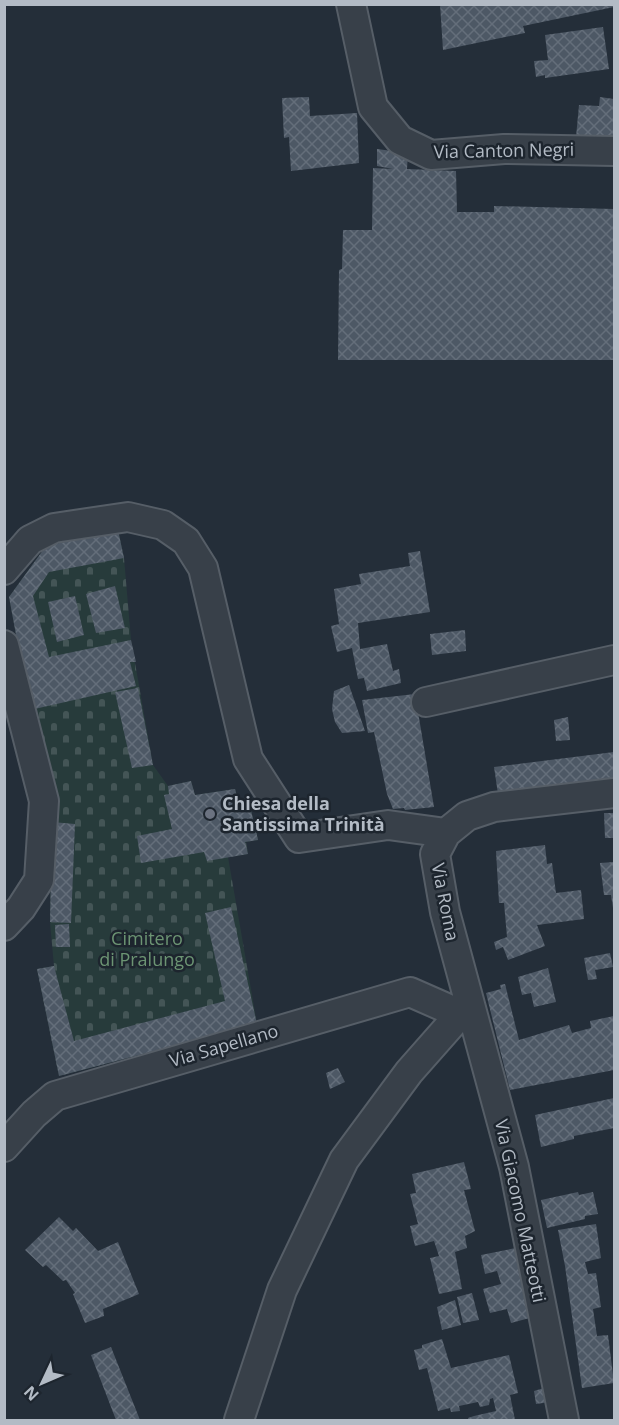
<svg xmlns="http://www.w3.org/2000/svg" width="619" height="1425" font-family="'Open Sans',sans-serif">
<style>
.cemetery{fill:url(#cemetery-stones)}
.building{fill:url(#building-cross-hatch)}
.lines{fill:none;stroke-linecap:round;stroke-linejoin:round}
.minor-casing{stroke:#565e67;stroke-width:32}
.minor{stroke:#384049;stroke-width:28}
.worship-dot{fill:#6b7280;stroke:#1d252e;stroke-width:2}
.labels{text-anchor:middle;stroke-width:5;stroke-linejoin:round;paint-order:stroke}
.street-label{font-size:18px;fill:#b3bbc5;stroke:#1d252e}
.poi-label{font-size:18px;font-weight:bold;fill:#b3bbc5;stroke:#1d252e;text-anchor:start}
.park-label{font-size:18px;fill:#6c9473;stroke:#1d252e}
</style>
<defs>
<pattern id="cemetery-stones" width="16" height="16" patternUnits="userSpaceOnUse" patternTransform="scale(1.5)"><rect width="16" height="16" fill="#273b3b"/><path d="M2 7V4a2 2 0 0 1 4 0v3zM10 15v-3a2 2 0 0 1 4 0v3z" fill="#445556"/></pattern>
<pattern id="building-cross-hatch" width="8" height="8" patternUnits="userSpaceOnUse" patternTransform="scale(1.5)"><rect width="8" height="8" fill="#4d5865"/><path d="M0 0l8 8M0 8l8-8" fill="none" stroke="#646e7a"/></pattern>
</defs>
<rect width="100%" height="100%" fill="#242e39"/>
<path class="cemetery" d="M 118,530 L 124,558 L 131,640 L 153,765 L 168,786 L 191,781 L 195,795 L 235,789 L 238,800 L 248,798 L 258,840 L 246,842 L 248,854 L 228,857 L 257,1024 L 59,1076 L 37,969 L 54,966 L 50,922 L 52,822 L 9,597 L 46,546 Z"/>
<path class="building" d="M 440,4 L 614,4 L 614,7 L 523,26 L 525,33 L 443,50 Z
M 603,27 L 609,69 L 545,78 L 545,75 L 536,77 L 534,61 L 548,60 L 545,35 Z
M 309,97 L 310,116 L 357,113 L 359,163 L 291,171 L 289,137 L 284,138 L 282,98 Z
M 600,97 L 614,99 L 614,141 L 576,137 L 579,105 L 599,106 Z
M 377,149 L 408,153 L 407,169 L 456,171 L 457,212 L 494,212 L 494,206 L 614,209 L 614,360 L 338,360 L 339,270 L 342,269 L 343,230 L 372,230 L 373,168 L 393,169 L 377,166 Z
M 118,530 L 124,558 L 49,572 L 33,596 L 49,657 L 131,640 L 136,662 L 130,662 L 136,686 L 30,710 L 9,597 L 46,546 Z
M 420,551 L 430,612 L 358,623 L 360,649 L 387,644 L 393,671 L 399,669 L 401,683 L 367,691 L 364,678 L 358,679 L 352,648 L 337,652 L 331,626 L 339,624 L 334,589 L 361,584 L 359,574 L 410,566 L 408,553 Z
M 115,586 L 125,628 L 96,633 L 86,594 Z
M 75,596 L 84,635 L 57,642 L 48,602 Z
M 465,630 L 466,651 L 432,655 L 430,634 Z
M 349,685 L 365,731 L 342,733 L 335,722 L 332,709 L 334,691 Z
M 138,688 L 153,765 L 132,768 L 115,692 Z
M 415,694 L 434,807 L 405,810 L 404,808 L 393,809 L 387,794 L 374,732 L 368,733 L 362,700 Z
M 568,717 L 570,740 L 556,741 L 554,720 Z
M 614,752 L 614,781 L 498,794 L 494,767 Z
M 191,781 L 195,795 L 235,789 L 238,800 L 248,798 L 258,840 L 245,842 L 248,854 L 207,861 L 204,852 L 141,863 L 137,836 L 172,829 L 164,795 L 169,794 L 168,786 Z
M 604,813 L 614,813 L 614,838 L 605,838 Z
M 52,822 L 75,824 L 71,923 L 50,922 Z
M 545,845 L 547,864 L 552,863 L 556,893 L 581,890 L 584,919 L 537,925 L 545,946 L 508,960 L 503,947 L 496,950 L 494,942 L 507,937 L 504,903 L 499,903 L 496,851 Z
M 614,862 L 614,907 L 613,908 L 611,895 L 604,895 L 600,863 Z
M 231,907 L 257,1024 L 59,1076 L 37,969 L 54,966 L 74,1041 L 225,1001 L 205,913 Z
M 69,924 L 70,947 L 56,947 L 55,925 Z
M 610,953 L 613,967 L 595,970 L 597,979 L 588,980 L 584,958 Z
M 548,968 L 556,1002 L 534,1007 L 531,993 L 522,995 L 518,977 Z
M 505,984 L 519,1040 L 569,1025 L 572,1033 L 591,1028 L 590,1021 L 614,1016 L 614,1070 L 510,1090 L 486,993 L 501,989 L 500,985 Z
M 338,1068 L 345,1082 L 330,1089 L 326,1073 Z
M 614,1098 L 614,1128 L 574,1136 L 574,1139 L 541,1147 L 535,1115 Z
M 464,1162 L 471,1189 L 464,1190 L 475,1231 L 465,1236 L 467,1248 L 455,1252 L 462,1289 L 439,1294 L 430,1258 L 439,1256 L 434,1241 L 415,1246 L 410,1226 L 418,1224 L 410,1194 L 416,1193 L 412,1174 Z
M 578,1192 L 579,1195 L 593,1192 L 598,1214 L 585,1216 L 585,1219 L 547,1228 L 541,1200 Z
M 59,1217 L 73,1231 L 76,1228 L 98,1251 L 118,1242 L 139,1294 L 103,1309 L 104,1316 L 85,1323 L 73,1294 L 75,1293 L 66,1280 L 63,1281 L 46,1265 L 43,1267 L 25,1250 Z
M 596,1224 L 601,1258 L 585,1262 L 588,1274 L 596,1273 L 601,1307 L 593,1309 L 597,1336 L 608,1335 L 614,1383 L 582,1388 L 565,1266 L 558,1230 Z
M 521,1247 L 537,1316 L 511,1323 L 507,1309 L 490,1313 L 483,1289 L 501,1284 L 497,1271 L 485,1274 L 481,1255 Z
M 472,1293 L 479,1320 L 463,1323 L 457,1297 Z
M 455,1300 L 461,1325 L 442,1330 L 437,1307 Z
M 442,1339 L 451,1368 L 509,1355 L 518,1393 L 510,1395 L 515,1420 L 468,1420 L 468,1418 L 474,1416 L 496,1411 L 493,1398 L 490,1399 L 489,1405 L 480,1407 L 478,1402 L 459,1406 L 460,1411 L 451,1412 L 450,1408 L 438,1411 L 427,1368 L 419,1370 L 414,1350 L 422,1348 L 422,1345 Z
M 111,1347 L 140,1420 L 116,1420 L 91,1355 Z
M 547,1387 L 550,1402 L 536,1404 L 534,1391 Z"/>
<g class="lines">
<g class="minor-casing">
<path id="minor" d="M 351,4 L 373,107 L 400,140 L 431,155 L 504,149 L 614,151
M 4,570 L 30,540 L 54,528 L 128,517 L 163,525 L 186,541 L 203,568 L 248,759 L 299,838 L 388,825 L 446,833
M 4,645 L 44,801 L 39,880 L 21,908 L 4,926
M 426,702 L 614,660
M 4,1147 L 34,1114 L 55,1096 L 410,992 L 460,1014
M 239,1420 L 282,1290 L 344,1160 L 409,1072 L 469,1004
M 564,1420 L 514,1167 L 445,912 L 435,854 L 446,833 L 467,816 L 494,807 L 614,793"/>
</g>
<use href="#minor" class="minor"/>
</g>
<circle class="worship-dot" cx="210" cy="814" r="6"/>
<g class="labels">
<g class="street-label">
<text transform="translate(504 151) rotate(-1)" y="6">Via Canton Negri</text>
<text transform="translate(445 902) rotate(79)" y="6">Via Roma</text>
<text transform="translate(224 1046) rotate(-16)" y="6">Via Sapellano</text>
<text transform="translate(520 1211) rotate(78)" y="6">Via Giacomo Matteotti</text>
</g>
<g class="poi-label">
<text x="222" y="810">Chiesa della<tspan x="222" dy="21">Santissima Trinità</tspan></text>
</g>
<g class="park-label">
<text x="147" y="945">Cimitero<tspan x="147" dy="21">di Pralungo</tspan></text>
</g>
</g>
<rect width="619" height="1425" fill="none" stroke="#b3bbc5" stroke-width="12"/>
<g transform="translate(42 1383) rotate(226)" stroke="#1d252e" stroke-width="4.5" paint-order="stroke">
<path d="M0-4.5L10 22L0 15L-10 22Z" fill="#b3bbc5"/>
<text y="-9" font-size="16" font-weight="bold" text-anchor="middle" fill="#b3bbc5">N</text>
</g>
</svg>
